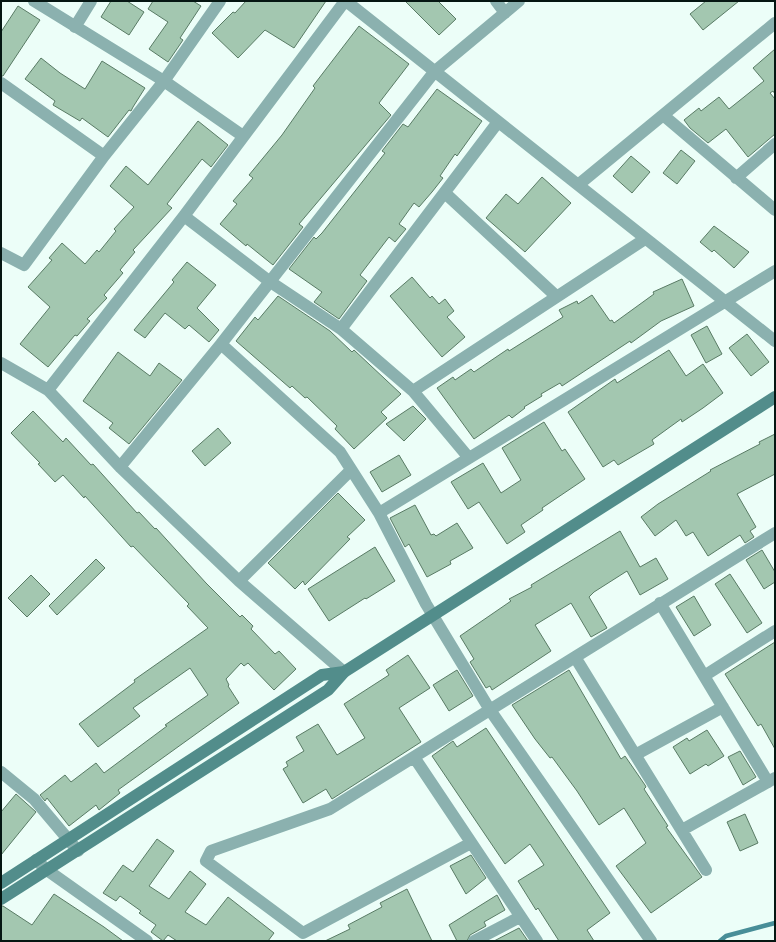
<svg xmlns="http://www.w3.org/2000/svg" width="776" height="942" font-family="'DM Sans',sans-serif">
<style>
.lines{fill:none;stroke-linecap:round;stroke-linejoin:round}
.stream{stroke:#488e98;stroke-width:4.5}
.building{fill:#a3c7b0;stroke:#597b65}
.street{stroke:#8bb1af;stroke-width:12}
.secondary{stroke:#528d8b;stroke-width:12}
</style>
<rect width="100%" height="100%" fill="#ecfef8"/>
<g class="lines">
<path class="stream" d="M 720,941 L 726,936 L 775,923"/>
</g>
<path class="building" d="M 111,1 L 127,1 L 144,12 L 129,35 L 101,17 Z
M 153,1 L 193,1 L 201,6 L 180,38 L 183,40 L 168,62 L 149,49 L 168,22 L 148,9 Z
M 246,1 L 326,1 L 294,48 L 265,30 L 238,58 L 212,33 L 233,12 L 235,13 Z
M 405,1 L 438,1 L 456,19 L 439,35 Z
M 706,1 L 739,1 L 703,30 L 690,14 Z
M 18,6 L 40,20 L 3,76 L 1,76 L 1,32 Z
M 359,26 L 409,64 L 379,103 L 391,115 L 299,224 L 303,227 L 273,265 L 247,244 L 246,246 L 220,224 L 237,204 L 233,201 L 253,178 L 249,175 L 282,135 L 315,88 L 313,86 Z
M 775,49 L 775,94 L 773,91 L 770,93 L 775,99 L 775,134 L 748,157 L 726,129 L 708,143 L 690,128 L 684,120 L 699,108 L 701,111 L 719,97 L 729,109 L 764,81 L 753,68 Z
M 41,58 L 60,73 L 85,89 L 102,61 L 145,88 L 133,107 L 131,111 L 129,110 L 108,137 L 82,118 L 80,121 L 53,105 L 55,101 L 25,79 Z
M 437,89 L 482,121 L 457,156 L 455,154 L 440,176 L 443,178 L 432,192 L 419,207 L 414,203 L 399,224 L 406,229 L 395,242 L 389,237 L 360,275 L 367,281 L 339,319 L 314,302 L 322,292 L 289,269 L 314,237 L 316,239 L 322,233 L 385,153 L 382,151 L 403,124 L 408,127 Z
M 198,121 L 228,145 L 211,167 L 202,159 L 167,204 L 172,208 L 133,250 L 135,252 L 120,270 L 123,273 L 104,295 L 107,298 L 87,319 L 90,321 L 77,336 L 75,335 L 48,367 L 20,344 L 50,307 L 28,287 L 52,260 L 49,258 L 62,243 L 85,264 L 97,250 L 99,252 L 116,231 L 114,229 L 134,207 L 110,186 L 126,166 L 148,185 Z
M 681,150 L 695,161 L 677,184 L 663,173 Z
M 631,156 L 650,172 L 632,193 L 613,176 Z
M 542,177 L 571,203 L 525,252 L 486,218 L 506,194 L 518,204 Z
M 714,226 L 749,252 L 734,268 L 714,250 L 712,252 L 700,242 Z
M 187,262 L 216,285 L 197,308 L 219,330 L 209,342 L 189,325 L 185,329 L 165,313 L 145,338 L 134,330 L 174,282 L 172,280 Z
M 412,277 L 430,298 L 432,296 L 439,304 L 445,299 L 454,311 L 447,317 L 465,337 L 442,357 L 390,296 Z
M 682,279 L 694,306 L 661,321 L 631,343 L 630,341 L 562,386 L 560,383 L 541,394 L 542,396 L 524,407 L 525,408 L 512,418 L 509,415 L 474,439 L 437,388 L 453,377 L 455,380 L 471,369 L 474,372 L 508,349 L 509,351 L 563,317 L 559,310 L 577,301 L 578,304 L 592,295 L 610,321 L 612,320 L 614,323 L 654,294 L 653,292 Z
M 278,296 L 330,331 L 352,352 L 354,350 L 401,394 L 381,412 L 387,418 L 354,449 L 335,429 L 337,426 L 307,397 L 305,398 L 292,386 L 290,388 L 236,341 L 255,317 L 258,320 Z
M 707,326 L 722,354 L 706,363 L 691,335 Z
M 747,334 L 769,362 L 751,376 L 729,348 Z
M 669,350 L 686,376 L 703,364 L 723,393 L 703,408 L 682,422 L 681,419 L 652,440 L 654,444 L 618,465 L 614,460 L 603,467 L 568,412 L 615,379 L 617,383 Z
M 118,352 L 150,376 L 159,363 L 182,380 L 129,444 L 109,428 L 113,423 L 83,401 Z
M 413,406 L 426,419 L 404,441 L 386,424 Z
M 33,411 L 63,442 L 66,438 L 91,465 L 93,464 L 137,513 L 139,512 L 155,529 L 156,528 L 206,583 L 240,617 L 242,615 L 253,626 L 251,629 L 275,654 L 279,651 L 296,669 L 274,690 L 248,663 L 244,666 L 241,663 L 226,679 L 229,685 L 228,686 L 239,703 L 118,790 L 120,793 L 99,810 L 96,805 L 69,826 L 47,798 L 45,801 L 40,795 L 65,775 L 71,782 L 96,763 L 104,773 L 167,726 L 165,725 L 208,695 L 190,668 L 133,708 L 140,716 L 98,747 L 79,724 L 135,682 L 134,680 L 208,628 L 187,606 L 189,604 L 133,546 L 131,547 L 85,496 L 84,498 L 63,475 L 55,482 L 38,464 L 40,463 L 11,433 Z
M 544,422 L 562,451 L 565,449 L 585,479 L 542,508 L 543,510 L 521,525 L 525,532 L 507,544 L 479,502 L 468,509 L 451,482 L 483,463 L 501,493 L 521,480 L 502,448 Z
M 218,428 L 231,443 L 205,466 L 192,451 Z
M 775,434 L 775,474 L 737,494 L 756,527 L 750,531 L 754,537 L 745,543 L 740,535 L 708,556 L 693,532 L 686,536 L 676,520 L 655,536 L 641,517 L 658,504 L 711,471 L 710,470 L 760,444 L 759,442 Z
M 399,455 L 411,475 L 382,492 L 370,472 Z
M 338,493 L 365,520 L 347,537 L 350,539 L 305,585 L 303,581 L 295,589 L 268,563 Z
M 415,505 L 431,535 L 434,534 L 436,536 L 457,523 L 473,548 L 450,561 L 451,564 L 427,577 L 409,544 L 405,547 L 390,518 Z
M 620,531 L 640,567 L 656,558 L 668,579 L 640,595 L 627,571 L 594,592 L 589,597 L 607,628 L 591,637 L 571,603 L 535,625 L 551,651 L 492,690 L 490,686 L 486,688 L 470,662 L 474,659 L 460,636 L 511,601 L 509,599 L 532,587 L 531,585 Z
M 375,547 L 395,581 L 366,599 L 365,598 L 329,621 L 308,589 Z
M 762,550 L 775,572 L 775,582 L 764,589 L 746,560 Z
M 96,559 L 105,568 L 57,615 L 49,606 Z
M 730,574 L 762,623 L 747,633 L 715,584 Z
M 31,575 L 50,594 L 27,617 L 8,598 Z
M 694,596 L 711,625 L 694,636 L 676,607 Z
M 775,642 L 775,749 L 761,724 L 758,726 L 725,674 Z
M 408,655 L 430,688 L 399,708 L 421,742 L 332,799 L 326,789 L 303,803 L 283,769 L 288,766 L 286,762 L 304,751 L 296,737 L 318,724 L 337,755 L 365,738 L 344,704 L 389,675 L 386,670 Z
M 457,670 L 473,696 L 449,711 L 433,685 Z
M 569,670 L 621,759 L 625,756 L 645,785 L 646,787 L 644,789 L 668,826 L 666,827 L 702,877 L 651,913 L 616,866 L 646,843 L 624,808 L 599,825 L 577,791 L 552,757 L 550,758 L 535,739 L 512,705 Z
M 486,728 L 610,913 L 587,930 L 594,941 L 559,941 L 538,908 L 536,910 L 518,881 L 544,865 L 530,844 L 505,864 L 432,756 L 453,741 L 457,747 Z
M 707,730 L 724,756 L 708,766 L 706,764 L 690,774 L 673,747 L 687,738 L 689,741 Z
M 740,751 L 756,777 L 743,785 L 728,757 Z
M 16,794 L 36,812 L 1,855 L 1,812 Z
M 745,814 L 758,843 L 740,851 L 727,822 Z
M 157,839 L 174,851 L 149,886 L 169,899 L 190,871 L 206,884 L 185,912 L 206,925 L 228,897 L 274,933 L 268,941 L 177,941 L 168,935 L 163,941 L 151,932 L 156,925 L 139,913 L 141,911 L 120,896 L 116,901 L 103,893 L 123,865 L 133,872 Z
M 471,855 L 486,878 L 466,894 L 450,866 Z
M 407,889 L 432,941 L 325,941 L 350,929 L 348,925 L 382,907 L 380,903 Z
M 54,894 L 104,927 L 123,941 L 1,941 L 1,906 L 3,906 L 32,925 Z
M 497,895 L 505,910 L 484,922 L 486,926 L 470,935 L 467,941 L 457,941 L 449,925 Z
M 519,928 L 528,941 L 494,941 Z"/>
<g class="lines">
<path class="street" d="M 34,1 L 164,81 L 243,136
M 346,1 L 775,341
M 496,1 L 505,13
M 75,27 L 91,1
M 1,83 L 104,156
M 663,115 L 775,210
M 736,178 L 775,144
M 578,185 L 775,23
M 445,193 L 556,296
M 184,216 L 269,281 L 341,329 L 413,391 L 469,458
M 1,253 L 24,265 L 104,156 L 164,81 L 220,1
M 341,329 L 498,122
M 221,344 L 340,452 L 379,513 L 426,604 L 490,710 L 651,941
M 1,363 L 48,390 L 120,467 L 239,581 L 344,672
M 48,390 L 184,216 L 345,1
M 413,391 L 645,239
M 120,467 L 221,344 L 435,71 L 519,1
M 379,513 L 775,271
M 239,581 L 351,470
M 660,603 L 768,782
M 575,657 L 706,870
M 704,676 L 775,631
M 635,755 L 723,707
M 414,757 L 537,941
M 1,772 L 34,799 L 78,851
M 682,830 L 775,778
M 471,843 L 303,933 L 206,861 L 211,851 L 330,809 L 775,533
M 36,860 L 47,870 L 147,941
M 474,941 L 520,917"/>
<path class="secondary" d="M 1,883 L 322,675 L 344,672
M 1,899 L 328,690 L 344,672 L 775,397"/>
</g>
<rect width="776" height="942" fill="none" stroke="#051612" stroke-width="4"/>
</svg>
